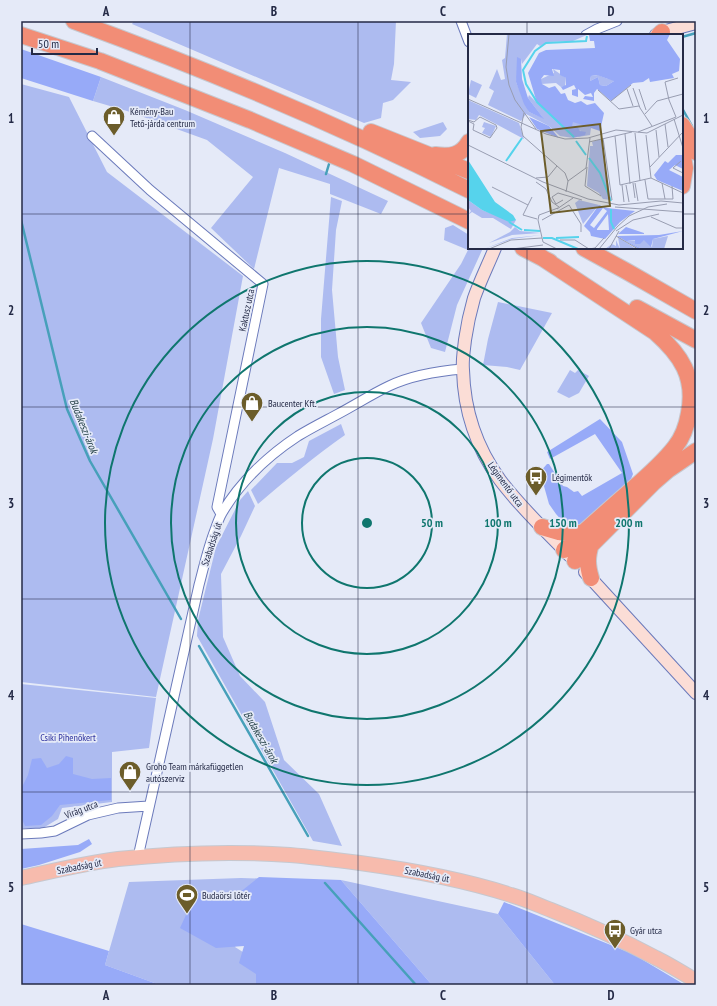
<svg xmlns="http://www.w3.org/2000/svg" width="717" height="1006" font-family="'PT Sans Narrow',sans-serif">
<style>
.green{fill:#adbbf0}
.forest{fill:#97aaf8}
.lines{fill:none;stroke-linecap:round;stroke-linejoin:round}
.stream{stroke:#47a0ba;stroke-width:2.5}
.street-casing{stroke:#6b7abb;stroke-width:11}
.secondary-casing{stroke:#6b7abb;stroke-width:14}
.primary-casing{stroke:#c6c8cf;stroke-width:16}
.highway-casing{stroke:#c6c8cf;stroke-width:18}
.street{stroke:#fff;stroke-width:9}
.secondary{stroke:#fbddd6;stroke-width:12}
.primary{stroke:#f7bbad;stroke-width:14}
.highway{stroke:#f28d76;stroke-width:16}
.grid{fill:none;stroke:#242a46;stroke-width:1;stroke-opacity:0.55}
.ring{fill:none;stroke:#0f766e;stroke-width:2}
.labels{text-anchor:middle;stroke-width:3.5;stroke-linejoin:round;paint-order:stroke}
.poi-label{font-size:10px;fill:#242a46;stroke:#e5eaf8;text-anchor:start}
.street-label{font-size:10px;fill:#242a46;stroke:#e5eaf8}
.park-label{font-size:10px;fill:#2c309d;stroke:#e5eaf8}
.water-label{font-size:11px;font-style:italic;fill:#28444a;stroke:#e5eaf8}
.inset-river{fill:none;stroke:#56d3ec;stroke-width:2}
.inset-road{fill:none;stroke:#989db1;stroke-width:1}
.view{fill:#6c5d2a;fill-opacity:0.15;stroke:#6c5d2a;stroke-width:2}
.inset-edge{fill:none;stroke:#242a46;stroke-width:2}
.centre{fill:#0f766e;stroke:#e5eaf8;stroke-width:2}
.ring-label{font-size:12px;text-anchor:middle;font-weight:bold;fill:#0f766e;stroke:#e5eaf8;stroke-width:3.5;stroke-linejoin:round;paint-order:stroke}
.neatline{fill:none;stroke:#242a46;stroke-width:1.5}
.grid-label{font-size:13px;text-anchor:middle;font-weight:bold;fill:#242a46}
</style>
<rect width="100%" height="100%" fill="#e5eaf8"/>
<path class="green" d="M 134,21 L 396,21 L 394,64 L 391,80 L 411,82 L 393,100 L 383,103 L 381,118 L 364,123 L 132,24 Z
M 101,77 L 185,110 L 285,153 L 388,201 L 381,214 L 330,194 L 330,184 L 279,168 L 254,269 L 211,228 L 253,177 L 207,140 L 127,111 L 93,101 Z
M 21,84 L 69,97 L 107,172 L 243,276 L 213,439 L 156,697 L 21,682 Z
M 443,122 L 447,129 L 440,136 L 420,138 L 413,132 Z
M 331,197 L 342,201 L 336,230 L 332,290 L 338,357 L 345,390 L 334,394 L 321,357 L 321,319 Z
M 453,225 L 469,235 L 469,248 L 483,248 L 457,305 L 445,352 L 431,348 L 421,323 L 461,264 L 468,250 L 444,240 L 445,228 Z
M 498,302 L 552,313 L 520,370 L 507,367 L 483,365 L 488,339 Z
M 570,370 L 575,373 L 578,370 L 589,376 L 579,393 L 569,398 L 557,392 Z
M 341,424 L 345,435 C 315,456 286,480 258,504 L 251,490 L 277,463 L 292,463 L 304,457 L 309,441 Z
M 248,491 L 255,506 L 241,536 L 221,574 L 223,637 L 240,676 L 265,702 L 284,760 L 319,794 L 342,846 L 313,841 L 197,636 L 198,620 L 216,547 L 240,500 Z
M 21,684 L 156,698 L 149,748 L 112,752 L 112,802 L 62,808 L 58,819 L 43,828 L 21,828 Z
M 241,878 L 276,879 L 235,947 L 294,985 L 160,985 L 105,965 L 129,882 Z
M 341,880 L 498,914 L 555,985 L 432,985 Z"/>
<path class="forest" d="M 21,49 L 101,77 L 93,101 L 21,78 Z
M 600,419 L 622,442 L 633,474 L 629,484 L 583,523 L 574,526 L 564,523 L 556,514 L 549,504 L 540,472 L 547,464 L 549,464 L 563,486 L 567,487 L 574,492 L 578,491 L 582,496 L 622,473 L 595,434 L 550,459 L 547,452 Z
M 66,756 L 73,758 L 73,774 L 92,779 L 111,778 L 111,800 L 60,805 L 52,816 L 41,825 L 25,826 L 21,817 L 21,789 L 28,775 L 32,759 L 41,758 L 47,768 L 59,764 Z
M 89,839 L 92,844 L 80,852 L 39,865 L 21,869 L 21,849 L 78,845 Z
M 259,877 L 341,880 L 432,985 L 256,985 L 256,974 L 239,963 L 244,946 L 216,948 L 180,928 L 196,893 L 239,893 Z
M 504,902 L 633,954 L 685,985 L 555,985 L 498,914 Z
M 21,924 L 109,951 L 105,965 L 160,985 L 21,985 Z"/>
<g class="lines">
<path class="stream" d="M 682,37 L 696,33
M 682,108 L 692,126
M 326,174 L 329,164
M 21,220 L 67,409 L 90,461 L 181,619
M 199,646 L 308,836
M 325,883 L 416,985"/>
<g class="street-casing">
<path id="street" d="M 461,21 L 469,42
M 586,35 L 597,29 L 617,21
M 92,136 L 150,190 L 263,284 L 217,507 L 221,514
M 21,834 L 41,833 L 55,831 L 88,815 L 118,808 L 149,806
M 138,857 L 199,585 C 204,566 208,548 215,530 C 217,524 219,518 222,513 C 240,482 269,455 298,436 C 311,428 325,421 338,414 C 355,405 372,394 389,386 C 412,375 438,371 463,369"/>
</g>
<g class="secondary-casing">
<path id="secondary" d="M 656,35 L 662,32 L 696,23
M 495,248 C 488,265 480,281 474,298 C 470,312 467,326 465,340 C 464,350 462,360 463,370 C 464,410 476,447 500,480 C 521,508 546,531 570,556
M 585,572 L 696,693"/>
</g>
<g class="primary-casing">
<path id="primary" d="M 21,878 C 53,871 85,863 118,859 C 175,853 233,851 290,855 C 313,857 337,860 360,863 C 411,870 462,879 511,895 C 525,899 538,905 551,910 C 587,924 622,940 656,958 C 670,965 683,973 696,981"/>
</g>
<g class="highway-casing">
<path id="highway" d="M 74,21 C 208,70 341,126 469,190
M 21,35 L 100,61 L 250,120 L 353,164 L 469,221
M 659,35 L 662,32
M 682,125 C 688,134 693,142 696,152
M 371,132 L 469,171
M 682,151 L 685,168 L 682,186
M 435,155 C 450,157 461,156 469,142
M 523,248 L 550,262
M 584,248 L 626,271 L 696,311
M 541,257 L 655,332 C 681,355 696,377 689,413 C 687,425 683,437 675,447 C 662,464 644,479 628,493 C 606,512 585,531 564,550
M 637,308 L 696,340
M 542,527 L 559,532 L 575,534 L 584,532
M 575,561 L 653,483 L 668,470 L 696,451
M 591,578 C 587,565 587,557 591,544"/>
</g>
<use href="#street" class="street"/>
<use href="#secondary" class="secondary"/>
<use href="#primary" class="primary"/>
<use href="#highway" class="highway"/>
</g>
<path class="grid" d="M 190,21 L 190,985M 358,21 L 358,985M 527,21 L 527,35M 21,214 L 469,214M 682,214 L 696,214M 527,248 L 527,985M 21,407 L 696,407M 21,599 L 696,599M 21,792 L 696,792"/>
<g class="ring">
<circle cx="367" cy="523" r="65"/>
<circle cx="367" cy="523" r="131"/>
<circle cx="367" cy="523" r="196"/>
<circle cx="367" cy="523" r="262"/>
</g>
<defs>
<g id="shop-pin" transform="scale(1.15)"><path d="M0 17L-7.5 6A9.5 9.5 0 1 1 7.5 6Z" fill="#6c5d2a" stroke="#e5eaf8"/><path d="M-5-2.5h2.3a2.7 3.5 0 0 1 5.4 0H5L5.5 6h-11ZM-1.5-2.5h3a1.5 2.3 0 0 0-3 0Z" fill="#fff"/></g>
<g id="bus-pin" transform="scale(1.15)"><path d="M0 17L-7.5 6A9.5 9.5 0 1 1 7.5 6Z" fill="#6c5d2a" stroke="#e5eaf8"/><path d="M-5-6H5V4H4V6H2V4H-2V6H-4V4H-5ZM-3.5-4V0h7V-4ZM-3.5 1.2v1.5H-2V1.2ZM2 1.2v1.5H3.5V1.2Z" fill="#fff"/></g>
<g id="stadium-pin" transform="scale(1.15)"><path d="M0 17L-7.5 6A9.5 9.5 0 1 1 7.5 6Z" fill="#6c5d2a" stroke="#e5eaf8"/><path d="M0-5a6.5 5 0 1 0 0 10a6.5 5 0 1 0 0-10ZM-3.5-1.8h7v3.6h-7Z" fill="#fff"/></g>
</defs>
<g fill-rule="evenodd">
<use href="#shop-pin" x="114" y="117"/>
<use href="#shop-pin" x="252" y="403"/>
<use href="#bus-pin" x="536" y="477"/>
<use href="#shop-pin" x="130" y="772"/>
<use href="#stadium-pin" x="187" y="895"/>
<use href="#bus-pin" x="615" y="930"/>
</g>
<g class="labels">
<g class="poi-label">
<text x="130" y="115">Kémény-Bau<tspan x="130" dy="12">Tető-járda centrum</tspan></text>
<text x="268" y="407">Baucenter Kft.</text>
<text x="552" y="481">Légimentők</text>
<text x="146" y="770">Groho Team márkafüggetlen<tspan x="146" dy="12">autószerviz</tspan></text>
<text x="202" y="899">Budaörsi lőtér</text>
<text x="630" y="934">Gyár utca</text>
</g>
<g class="street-label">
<text transform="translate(246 310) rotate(-78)" y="4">Kaktusz utca</text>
<text transform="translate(506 484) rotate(54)" y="4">Légimentő utca</text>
<text transform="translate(211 544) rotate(-72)" y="4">Szabadság út</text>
<text transform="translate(81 809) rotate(-21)" y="4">Virág utca</text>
<text transform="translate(79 866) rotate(-11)" y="4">Szabadság út</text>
<text transform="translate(427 874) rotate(11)" y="4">Szabadság út</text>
</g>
<g class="park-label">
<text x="68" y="741">Csiki Pihenőkert</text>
</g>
<g class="water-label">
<text transform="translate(84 426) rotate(68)" y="4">Budakeszi-árok</text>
<text transform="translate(261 737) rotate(60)" y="4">Budakeszi-árok</text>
</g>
</g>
<g transform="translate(468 34)">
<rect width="215" height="215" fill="#e5eaf8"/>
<path d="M 39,0 L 121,0 L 105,7 L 80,8 L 72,12 L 69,10 L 54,30 L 53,25 L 48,48 L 61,78 L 75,84 L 60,64 L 61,61 L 105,104 L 92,102 L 81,92 L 58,80 L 53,87 L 20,71 L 26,57 L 21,54 L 29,35 L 33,46 L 37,45 L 34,26 L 37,24 ZM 85,35 L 98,44 L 97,52 L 93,53 L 88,49 L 73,50 L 73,45 L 86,39 ZM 130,41 L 140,45 L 153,46 L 146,47 L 138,52 L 132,51 L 130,43 L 122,47 L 123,42 ZM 3,46 L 14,51 L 8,64 L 0,60 ZM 0,66 L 51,89 L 56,105 L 11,81 L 8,86 L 0,85 ZM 105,87 L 123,94 L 122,101 L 110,103 L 113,97 L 102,92 ZM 16,88 L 28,92 L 23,103 L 14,99 L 17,94 L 14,93 ZM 135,104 L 137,131 L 143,166 L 135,165 L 131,159 L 119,152 L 122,112 L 125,112 L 124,108 ZM 0,166 L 14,176 L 40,186 L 48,186 L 43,195 L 25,184 L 14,184 L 4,178 L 0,181 L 3,177 L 0,173 ZM 111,166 L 131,171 L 115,190 L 107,169 ZM 47,193 L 52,197 L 72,199 L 44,201 L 21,209 L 42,198 ZM 73,201 L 44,205 L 16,215 L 44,204 ZM 200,202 L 196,215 L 174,215 L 159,207 L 177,206 L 184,213 L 185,205 ZM 150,203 L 168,215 L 137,215 L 144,210 L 148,212 L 148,206 L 152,215 Z" fill="#adbbf0"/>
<path d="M 124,0 L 202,0 L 199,6 L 212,25 L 211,37 L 204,40 L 206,44 L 182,48 L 181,44 L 175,48 L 165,49 L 143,67 L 129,55 L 126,59 L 126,67 L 115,65 L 117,62 L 125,63 L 123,59 L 117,61 L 110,55 L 110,63 L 104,61 L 104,56 L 108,55 L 106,51 L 95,56 L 93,53 L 98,51 L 98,44 L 92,41 L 92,36 L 84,35 L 86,42 L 76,41 L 73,45 L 74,50 L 81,54 L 87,52 L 93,60 L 97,59 L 100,66 L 107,69 L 113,67 L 119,71 L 127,69 L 136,79 L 132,97 L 105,88 L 104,92 L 109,92 L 112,97 L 118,98 L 117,101 L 105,104 L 69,69 L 60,39 L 71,19 L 78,16 L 127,14 L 126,7 L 122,7 L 121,1 ZM 129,41 L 140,45 L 146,47 L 138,52 L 132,51 L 130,43 L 122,47 L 123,42 ZM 49,23 L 53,25 L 54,45 L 60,64 L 76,85 L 61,78 L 56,70 L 48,48 ZM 61,83 L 81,92 L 91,104 L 69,95 ZM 208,121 L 215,121 L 215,135 L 207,131 L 201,136 L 215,143 L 215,157 L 189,146 L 186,141 L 197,127 L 200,129 ZM 131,171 L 139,174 L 167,177 L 152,188 L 137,205 L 123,202 L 122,198 L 116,192 ZM 135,174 L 139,177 L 126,194 L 122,191 ZM 140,180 L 141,196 L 129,196 L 129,195 ZM 158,193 L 176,199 L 176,200 L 150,200 ZM 215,197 L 185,205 L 183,213 L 176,206 L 172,210 L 167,210 L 167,206 L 159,207 L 174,215 L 171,215 L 149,202 L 191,201 Z" fill="#97aaf8" fill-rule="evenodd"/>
<path d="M 0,126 L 27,168 L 45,181 L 48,186 L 41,188 L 14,176 L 0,166 Z" fill="#56d3ec"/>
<path class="inset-river" d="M 106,103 L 69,68 L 58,50 L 55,36 L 67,17 L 78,9 L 118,7 L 119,2M 108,107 L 118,121M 121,124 L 132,139 L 143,167M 38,127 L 54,104M 143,175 L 143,188 L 146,195M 41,188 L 54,196M 56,196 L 72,197M 75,204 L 84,204 L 110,215M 88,204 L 111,203"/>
<path class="inset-road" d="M 41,0 L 38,33 L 41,51 L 47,66 L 68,95M 165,54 L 172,74 L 184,92M 159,55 L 165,72M 171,55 L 178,76M 130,56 L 151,75 L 171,72M 0,65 L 78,100 L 97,105 L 120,104 L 148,96 L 179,99 L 215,81M 143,67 L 163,51M 56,79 L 53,93 L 55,102 L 97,139 L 100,147 L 98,158M 177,80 L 189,67 L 215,60M 206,85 L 215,114M 0,86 L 6,88 L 12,83 L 28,91 L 29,94 L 22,104 L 5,96 L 6,90 L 0,87M 197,90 L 200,113M 188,96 L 191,123M 170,98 L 208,83 L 201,66 L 197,48 L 210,44M 167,99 L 172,147M 157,100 L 162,150M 178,101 L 183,144M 147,102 L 152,151 L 183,144M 135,104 L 144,166M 121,108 L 164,98M 0,111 L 75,148 L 120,165 L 151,171 L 193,167 L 215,169M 213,127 L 205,134 L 215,139M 119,133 L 117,152 L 133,162M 182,133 L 215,98M 68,144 L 80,143 L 89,132M 183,144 L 215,159M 177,146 L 180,165 L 205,165 L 204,152M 100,147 L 118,134 L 122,104M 68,148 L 78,155 L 84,168 L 91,173M 165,149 L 167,164M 167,149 L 170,167M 194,149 L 197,165M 154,151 L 156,168M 158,151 L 161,168M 24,153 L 60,171M 64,163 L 55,181 L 69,185M 95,166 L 88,170 L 84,163 L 90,159 L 114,166M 147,173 L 215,178M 89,175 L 105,164M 183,183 L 208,194 L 215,194M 70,186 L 71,181 L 90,174M 70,186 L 75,208 L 89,215M 74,186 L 101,171 L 113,190 L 113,198M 148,197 L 165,186 L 191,180M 148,202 L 170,215M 92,206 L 107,206 L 121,215M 21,215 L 43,206 L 74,204M 44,215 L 75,211M 121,215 L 127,214 L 136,204M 131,215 L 149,193 L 161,182 L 180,173 L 199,170M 141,215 L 151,197"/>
<path class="view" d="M 132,90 L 142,172 L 83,179 L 73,97 Z"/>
<rect width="215" height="215" class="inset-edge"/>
</g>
<circle cx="367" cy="523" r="6" class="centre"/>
<g class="ring-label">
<text x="432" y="527">50 m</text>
<text x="498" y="527">100 m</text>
<text x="563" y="527">150 m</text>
<text x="629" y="527">200 m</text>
</g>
<rect width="717" height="1006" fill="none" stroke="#e5eaf8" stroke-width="44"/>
<path d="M32 48v6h65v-6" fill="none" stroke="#242a46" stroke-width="2"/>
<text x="38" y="48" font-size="12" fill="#242a46" stroke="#e5eaf8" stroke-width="3" paint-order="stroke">50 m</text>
<rect x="22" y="22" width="673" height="962" class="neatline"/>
<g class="grid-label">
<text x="106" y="16">A</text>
<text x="274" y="16">B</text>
<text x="443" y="16">C</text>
<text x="611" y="16">D</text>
<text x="11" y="123">1</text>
<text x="706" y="123">1</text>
<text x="11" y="315">2</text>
<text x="706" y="315">2</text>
<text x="11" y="508">3</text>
<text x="706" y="508">3</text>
<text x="11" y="700">4</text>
<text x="706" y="700">4</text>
<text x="11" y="892">5</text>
<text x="706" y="892">5</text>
<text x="106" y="1000">A</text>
<text x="274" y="1000">B</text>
<text x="443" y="1000">C</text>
<text x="611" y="1000">D</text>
</g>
</svg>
